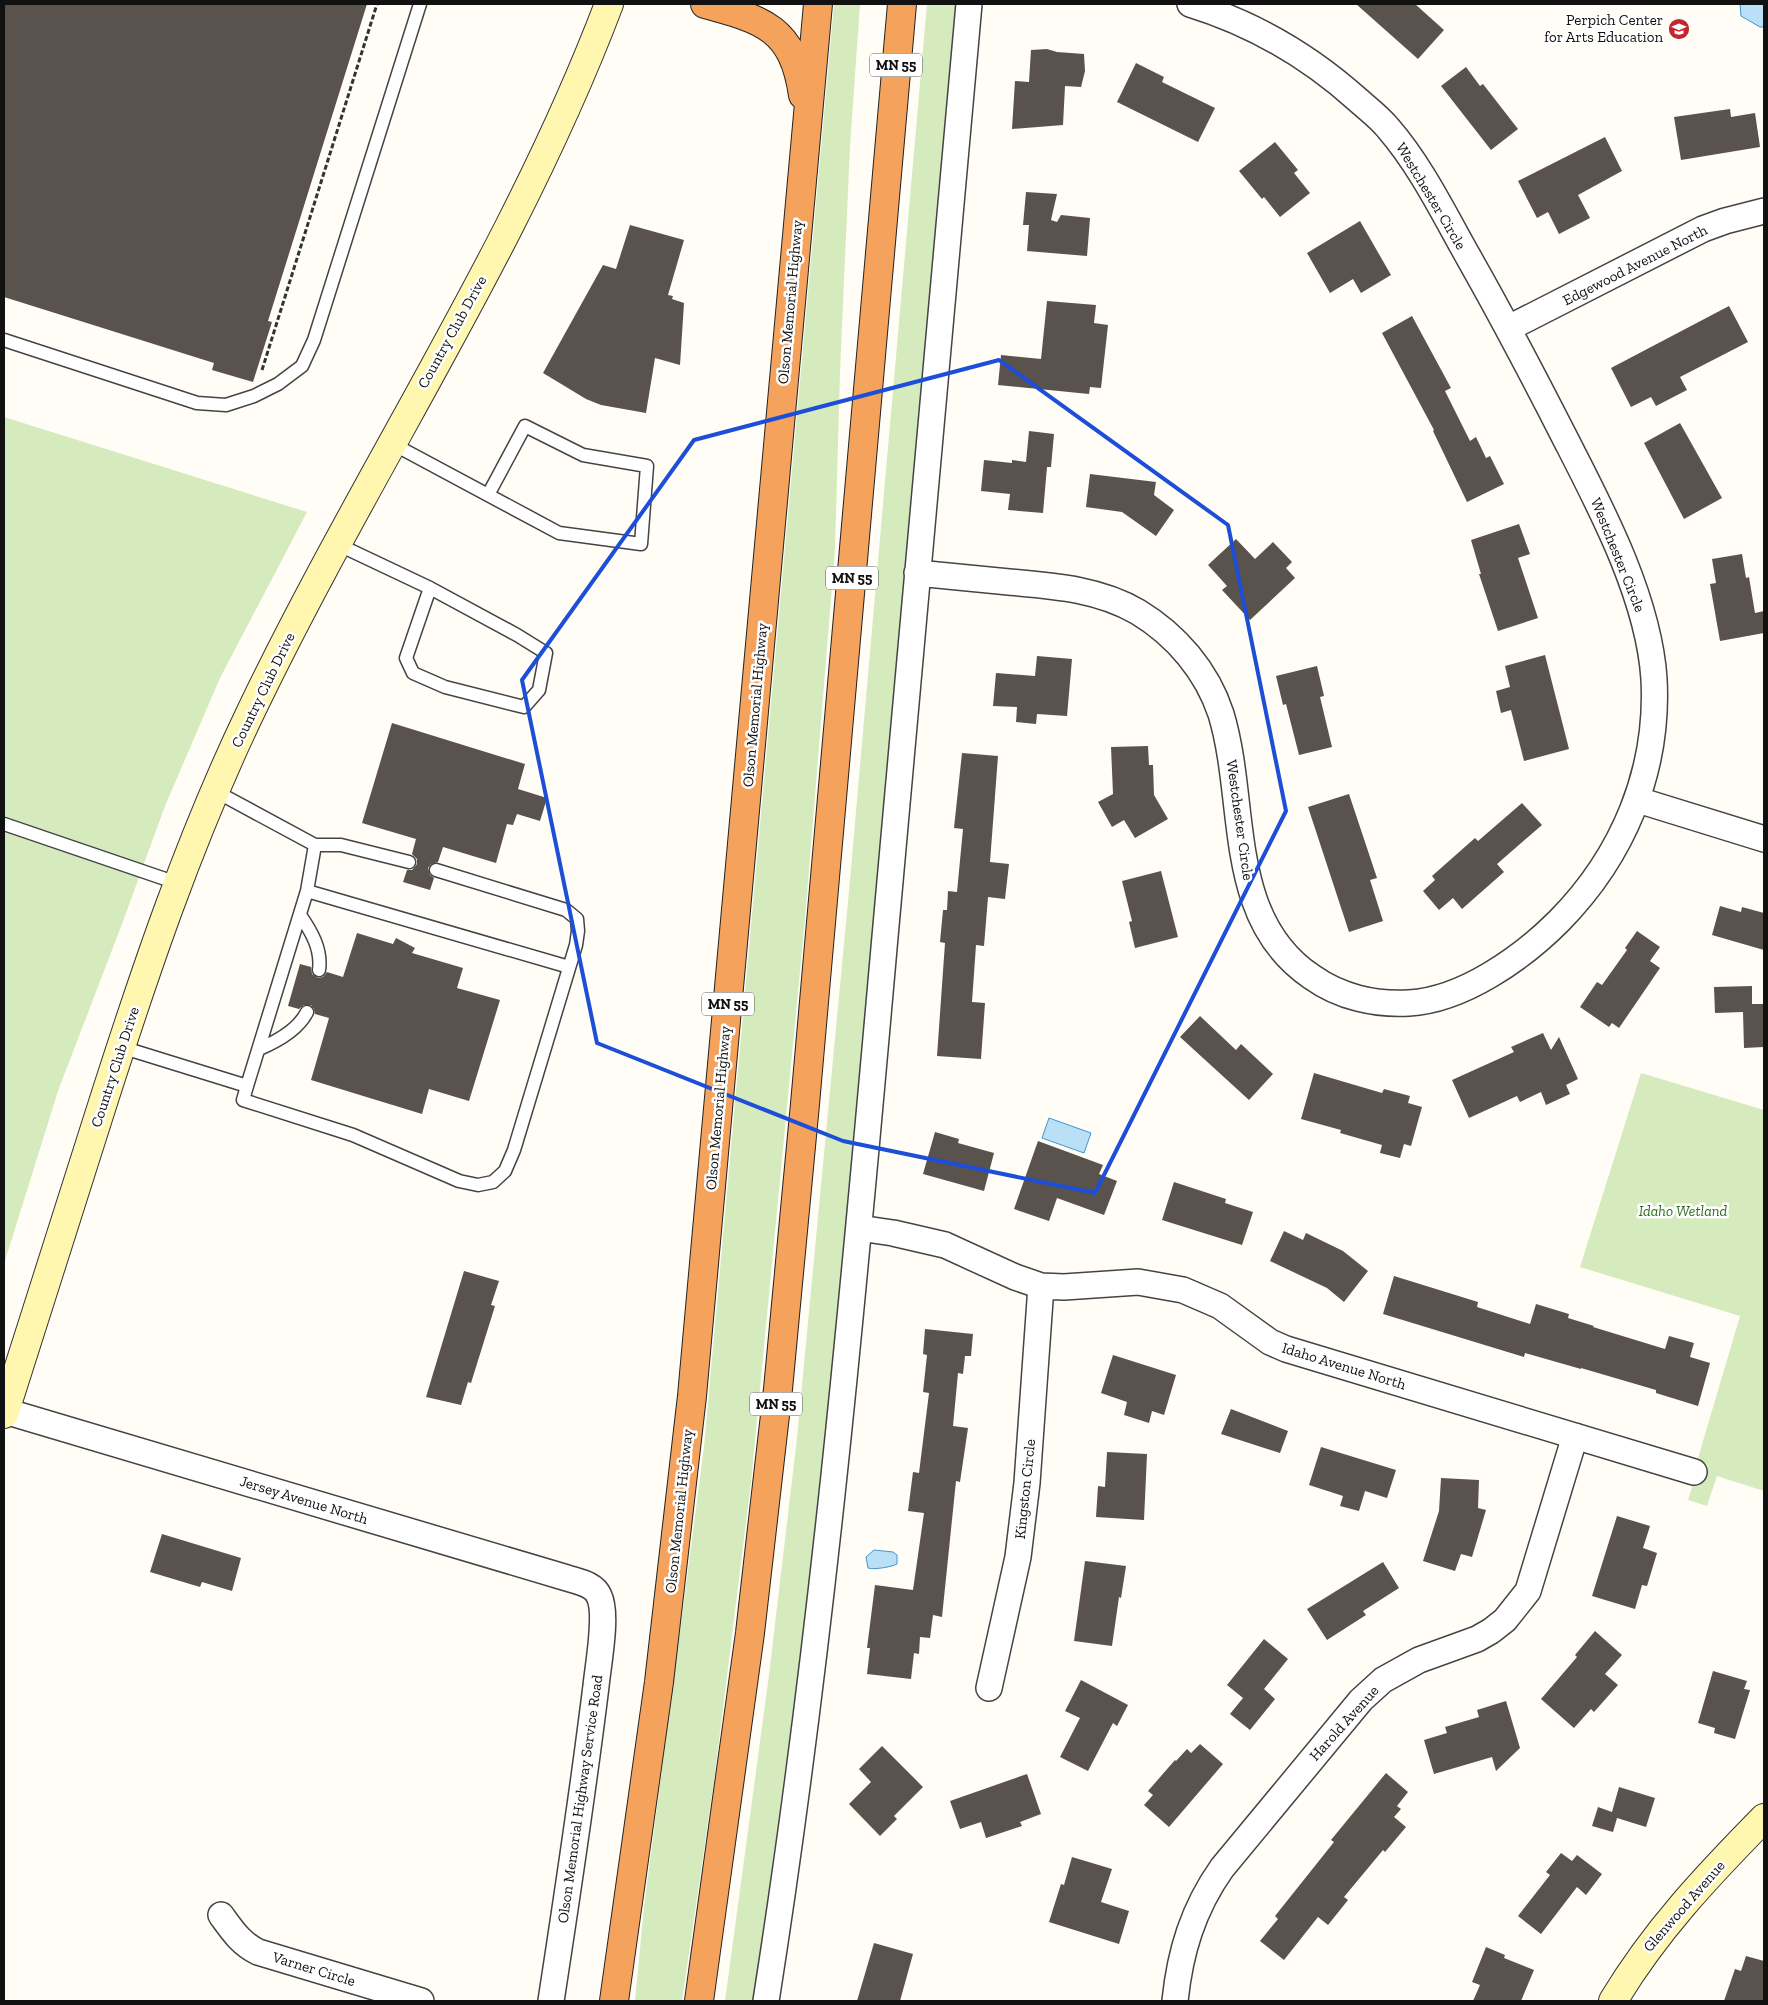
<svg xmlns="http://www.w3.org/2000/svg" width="1768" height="2005" font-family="'Zilla Slab',serif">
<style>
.green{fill:#d5ebbd}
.water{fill:#b9e0f7;stroke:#3f96cf}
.building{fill:#5a524d}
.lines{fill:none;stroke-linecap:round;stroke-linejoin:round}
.lane-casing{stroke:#444;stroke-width:15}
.street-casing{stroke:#444;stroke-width:28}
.secondary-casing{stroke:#333;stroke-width:30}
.highway-casing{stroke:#222;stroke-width:30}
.path{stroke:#333;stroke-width:3;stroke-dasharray:5 2.5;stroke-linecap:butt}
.lane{stroke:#fff;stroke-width:12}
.street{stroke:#fff;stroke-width:25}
.secondary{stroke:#fff6b0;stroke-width:28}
.highway{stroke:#f5a25d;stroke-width:28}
.marked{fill:none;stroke:#1d4ed8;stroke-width:4;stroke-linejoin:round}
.labels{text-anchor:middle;stroke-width:5;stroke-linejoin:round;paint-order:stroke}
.shield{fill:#fff;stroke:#585858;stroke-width:1}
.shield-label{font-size:14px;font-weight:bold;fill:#111}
.poi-label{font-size:15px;fill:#111;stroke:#fff;text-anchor:end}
.street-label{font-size:15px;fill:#111;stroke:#fff}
.park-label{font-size:15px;font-style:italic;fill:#2f6b1f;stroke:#fff}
</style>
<rect width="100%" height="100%" fill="#fffdf5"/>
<path class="green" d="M 834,4 L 860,4 L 850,146 L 840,371 L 835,549 L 805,919 L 751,1482 L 714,1781 L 682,2001 L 635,2001 L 644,1907 L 704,1447 Z
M 927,4 L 956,4 L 847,1228 L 805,1620 L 754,2001 L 725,2001 L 769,1675 L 797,1438 L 849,891 Z
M 4,417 L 307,512 L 220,678 L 165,806 L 122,924 L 58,1091 L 4,1264 Z
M 1641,1073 L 1764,1110 L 1764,1491 L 1717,1476 L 1707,1506 L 1688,1500 L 1701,1459 L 1698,1458 L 1740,1316 L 1580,1267 Z"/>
<path class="water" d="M 1740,4 L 1764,4 L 1764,27 L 1760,27 L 1741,16 Z
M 1049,1118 L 1091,1133 L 1084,1153 L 1042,1138 Z
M 874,1550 L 893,1552 L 897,1555 L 897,1564 C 892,1567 873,1570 868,1568 L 866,1557 Z"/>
<path class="building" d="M 4,4 L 367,4 L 268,321 L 272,322 L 253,382 L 212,370 L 214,363 L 4,297 Z
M 1356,4 L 1415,4 L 1444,30 L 1418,59 Z
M 1047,49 L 1057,52 L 1084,54 L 1085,71 L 1081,87 L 1065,86 L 1063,125 L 1012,129 L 1015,81 L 1029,82 L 1031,50 Z
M 1136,63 L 1164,77 L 1162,82 L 1215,108 L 1198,142 L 1117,102 Z
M 1466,67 L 1480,86 L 1483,84 L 1518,129 L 1491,150 L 1441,86 Z
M 1730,109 L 1731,117 L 1755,113 L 1760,147 L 1681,160 L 1674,117 Z
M 1605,137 L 1622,171 L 1578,195 L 1590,218 L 1559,234 L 1548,212 L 1537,218 L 1518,181 Z
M 1275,142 L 1298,170 L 1294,173 L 1310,193 L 1280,217 L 1264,197 L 1262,199 L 1239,171 Z
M 1026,192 L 1057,194 L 1051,220 L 1057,222 L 1061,215 L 1090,218 L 1087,256 L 1027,251 L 1029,225 L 1023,225 Z
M 1360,221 L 1391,275 L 1361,293 L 1353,279 L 1330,293 L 1307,253 Z
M 630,225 L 684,240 L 668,295 L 673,296 L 672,299 L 684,303 L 680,365 L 655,358 L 646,413 L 601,405 L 586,399 L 543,373 L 603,265 L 616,269 Z
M 1047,301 L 1096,305 L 1094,323 L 1108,325 L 1101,388 L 1090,387 L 1089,394 L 998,385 L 1001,355 L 1041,359 Z
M 1729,306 L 1748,342 L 1680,377 L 1687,390 L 1656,406 L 1651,397 L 1631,407 L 1611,368 Z
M 1412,316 L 1451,388 L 1445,391 L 1470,441 L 1476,437 L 1486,458 L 1490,456 L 1504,484 L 1467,502 L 1433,431 L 1434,430 L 1382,333 Z
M 1680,423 L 1722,498 L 1684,519 L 1644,443 Z
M 1029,431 L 1054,434 L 1051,467 L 1047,467 L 1043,513 L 1008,510 L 1010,494 L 981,491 L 984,460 L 1012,463 L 1012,460 L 1026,462 Z
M 1090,474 L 1156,482 L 1154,495 L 1174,510 L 1156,536 L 1122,512 L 1086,507 Z
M 1519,524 L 1530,554 L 1518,558 L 1538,618 L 1498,631 L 1479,574 L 1481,574 L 1471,540 Z
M 1236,539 L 1255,559 L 1273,542 L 1292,562 L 1286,568 L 1295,578 L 1250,620 L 1222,590 L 1227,586 L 1208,565 Z
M 1742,554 L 1746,578 L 1749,577 L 1755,613 L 1764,611 L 1764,633 L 1720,641 L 1710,584 L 1716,583 L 1712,559 Z
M 1545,655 L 1569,749 L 1524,761 L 1511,710 L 1501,713 L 1496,691 L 1510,687 L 1505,666 Z
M 1037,656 L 1072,659 L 1067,716 L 1037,714 L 1036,724 L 1016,722 L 1017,707 L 993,706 L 996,673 L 1035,676 Z
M 1317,666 L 1324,696 L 1320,697 L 1332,747 L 1299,755 L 1286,704 L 1283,705 L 1276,676 Z
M 392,723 L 525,764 L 518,789 L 547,798 L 540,821 L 517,814 L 513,825 L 507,824 L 496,863 L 443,847 L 438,862 L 431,864 L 428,868 L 430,875 L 434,878 L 430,890 L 403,882 L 407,870 L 412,870 L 417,864 L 417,859 L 412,854 L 416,839 L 362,823 Z
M 1148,746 L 1149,765 L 1153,765 L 1154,795 L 1168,819 L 1135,838 L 1124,820 L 1112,827 L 1098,802 L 1113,794 L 1111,747 Z
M 962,753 L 998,756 L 990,862 L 1009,864 L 1005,899 L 988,897 L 984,946 L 976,945 L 972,1002 L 985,1003 L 981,1059 L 937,1056 L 945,943 L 940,942 L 943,910 L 947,910 L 948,891 L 957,892 L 963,829 L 954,828 Z
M 1349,794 L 1377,878 L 1370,880 L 1383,921 L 1349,932 L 1308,807 Z
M 1522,803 L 1542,825 L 1497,864 L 1504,872 L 1462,909 L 1453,898 L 1439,910 L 1423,891 L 1435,880 L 1432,876 L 1475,838 L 1478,841 Z
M 1161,871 L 1178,937 L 1135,948 L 1129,922 L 1132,921 L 1122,881 Z
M 1720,906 L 1741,912 L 1742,907 L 1764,913 L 1764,950 L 1712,935 Z
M 1637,931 L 1660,947 L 1650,961 L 1660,968 L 1619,1028 L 1612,1023 L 1609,1027 L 1580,1007 L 1597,982 L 1602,985 L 1627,950 L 1625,948 Z
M 357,933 L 393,944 L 396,938 L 415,948 L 412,953 L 463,968 L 457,988 L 500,1000 L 469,1101 L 429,1089 L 422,1114 L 311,1080 L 329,1018 L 315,1014 L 314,1009 L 311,1005 L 304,1005 L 299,1009 L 288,1006 L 300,964 L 311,967 L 312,974 L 318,978 L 323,977 L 327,972 L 343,977 Z
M 1752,986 L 1752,1004 L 1764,1004 L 1764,1047 L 1744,1048 L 1743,1012 L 1715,1013 L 1714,987 Z
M 1200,1016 L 1236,1050 L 1241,1044 L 1273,1074 L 1249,1100 L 1180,1037 Z
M 1543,1033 L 1551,1050 L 1559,1037 L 1578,1079 L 1566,1085 L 1570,1094 L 1546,1105 L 1541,1092 L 1520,1102 L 1517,1096 L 1469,1118 L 1452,1080 L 1514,1052 L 1511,1047 Z
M 1314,1073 L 1382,1093 L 1384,1089 L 1410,1096 L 1408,1103 L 1422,1107 L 1411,1146 L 1404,1144 L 1400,1158 L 1380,1153 L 1382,1145 L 1340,1133 L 1341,1130 L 1301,1119 Z
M 935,1132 L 959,1139 L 958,1143 L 994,1153 L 984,1191 L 923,1174 Z
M 1038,1141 L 1103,1165 L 1099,1174 L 1117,1181 L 1104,1215 L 1057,1198 L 1049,1221 L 1014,1209 Z
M 1174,1182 L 1226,1199 L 1225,1203 L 1253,1212 L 1242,1245 L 1162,1220 Z
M 1284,1231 L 1303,1240 L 1306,1233 L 1343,1251 L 1368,1271 L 1344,1302 L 1327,1288 L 1270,1261 Z
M 464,1271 L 499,1281 L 491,1305 L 495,1306 L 471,1383 L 468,1382 L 461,1405 L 426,1397 Z
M 1394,1276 L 1478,1302 L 1477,1307 L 1530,1324 L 1536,1304 L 1569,1314 L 1568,1318 L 1594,1326 L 1593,1327 L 1665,1349 L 1669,1336 L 1694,1343 L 1690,1357 L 1710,1363 L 1698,1406 L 1656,1393 L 1656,1390 L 1581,1368 L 1581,1369 L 1525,1353 L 1524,1357 L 1383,1314 Z
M 925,1329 L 973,1334 L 971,1356 L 965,1356 L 963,1374 L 958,1373 L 953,1426 L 968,1428 L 960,1482 L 956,1481 L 942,1617 L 933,1615 L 930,1638 L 920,1637 L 919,1654 L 914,1653 L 911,1679 L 867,1674 L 870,1648 L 867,1648 L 875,1585 L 913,1590 L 924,1513 L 908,1511 L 913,1472 L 919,1473 L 929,1393 L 923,1392 L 927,1355 L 923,1354 Z
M 1113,1355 L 1176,1375 L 1164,1415 L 1152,1411 L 1149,1423 L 1124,1415 L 1127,1402 L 1101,1393 Z
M 1231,1409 L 1288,1431 L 1280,1453 L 1221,1434 Z
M 1321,1447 L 1396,1470 L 1387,1498 L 1365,1491 L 1359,1511 L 1340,1506 L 1343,1496 L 1309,1485 Z
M 1107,1452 L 1147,1454 L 1144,1520 L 1096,1517 L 1098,1486 L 1105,1487 Z
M 1441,1478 L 1479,1480 L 1478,1508 L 1486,1510 L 1472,1557 L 1461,1554 L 1455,1571 L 1423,1561 L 1439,1511 Z
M 1617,1516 L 1650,1526 L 1643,1548 L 1657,1553 L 1647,1586 L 1642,1585 L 1635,1609 L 1592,1596 Z
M 162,1534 L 241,1558 L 232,1591 L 202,1582 L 200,1587 L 150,1572 Z
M 1085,1561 L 1126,1566 L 1121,1598 L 1119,1597 L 1112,1646 L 1074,1641 Z
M 1383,1562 L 1399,1588 L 1363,1611 L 1366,1615 L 1327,1640 L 1307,1609 Z
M 1595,1631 L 1622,1655 L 1605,1674 L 1618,1685 L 1594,1712 L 1591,1709 L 1574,1728 L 1541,1699 L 1577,1657 L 1575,1655 Z
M 1264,1639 L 1288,1659 L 1264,1689 L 1275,1699 L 1250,1730 L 1230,1714 L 1243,1698 L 1227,1685 Z
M 1713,1671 L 1747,1681 L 1744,1689 L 1750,1690 L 1735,1739 L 1714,1733 L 1715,1728 L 1698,1723 Z
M 1081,1680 L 1128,1705 L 1117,1726 L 1113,1723 L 1088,1771 L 1060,1757 L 1080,1718 L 1065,1711 Z
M 1506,1701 L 1520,1748 L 1496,1771 L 1492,1757 L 1434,1774 L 1424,1740 L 1447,1733 L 1445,1727 L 1479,1717 L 1477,1710 Z
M 1200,1744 L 1223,1764 L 1169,1827 L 1144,1805 L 1153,1795 L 1148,1791 L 1175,1760 L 1176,1761 L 1187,1749 L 1191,1753 Z
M 882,1746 L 923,1787 L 894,1816 L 897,1819 L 880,1836 L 849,1804 L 871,1782 L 859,1769 Z
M 1386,1773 L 1408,1792 L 1397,1806 L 1401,1809 L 1394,1817 L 1406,1827 L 1385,1852 L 1383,1850 L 1344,1897 L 1348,1900 L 1328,1925 L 1318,1917 L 1284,1960 L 1260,1941 L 1278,1919 L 1275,1916 L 1334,1842 L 1331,1840 Z
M 1027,1774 L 1041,1814 L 1020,1822 L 1022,1826 L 986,1838 L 981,1822 L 960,1829 L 950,1801 Z
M 1619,1787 L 1655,1798 L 1646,1827 L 1617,1818 L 1613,1832 L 1592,1826 L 1598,1807 L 1612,1812 Z
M 1561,1853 L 1572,1861 L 1577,1855 L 1602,1874 L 1586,1895 L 1577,1887 L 1541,1934 L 1518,1916 L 1550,1875 L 1546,1872 Z
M 1072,1857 L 1112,1869 L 1101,1902 L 1129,1911 L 1119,1944 L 1049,1922 L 1061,1884 L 1064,1885 Z
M 874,1943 L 913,1954 L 900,2001 L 857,2001 Z
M 1486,1947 L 1505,1955 L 1504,1958 L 1534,1970 L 1521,2001 L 1473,2001 L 1480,1985 L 1472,1982 Z
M 1746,1956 L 1764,1961 L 1764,2001 L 1724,2001 L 1735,1969 L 1741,1971 Z"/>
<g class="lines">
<g class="lane-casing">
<path id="lane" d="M 4,340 L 197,403 L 226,405 L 254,396 L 278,384 L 302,366 L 314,340 L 420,4
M 391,443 L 559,533 L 641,544 L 647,466 L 583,455 L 525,426 L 488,495
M 337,544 L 430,588 L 406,658 L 413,673 L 445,687 L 524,707 L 539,690 L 546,653 L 517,635 L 430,588
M 215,791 L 315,845 L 341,845 L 409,862
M 4,824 L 177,883
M 307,891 L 569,967
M 300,915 C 311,931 322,949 319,970
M 121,1047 L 247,1086 L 243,1100 L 353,1135 L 459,1181 L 478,1185 L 493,1182 L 505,1171 L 514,1150 L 576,945 L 578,931 L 577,919 L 566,910 L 436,870
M 259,1049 C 278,1041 298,1030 307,1012
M 247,1086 L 307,891 L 315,845"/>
</g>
<g class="street-casing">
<path id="street" d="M 1509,328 L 1703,229 L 1725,221 L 1764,211
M 917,573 C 948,576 979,579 1009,582 C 1054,586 1099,589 1138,612 C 1176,635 1207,671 1221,714 C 1248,803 1224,918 1312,977 C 1340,997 1375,1005 1409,1003 C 1463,1000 1522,958 1559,921 C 1623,856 1659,771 1654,679 C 1649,599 1602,510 1566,440 C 1535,379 1503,318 1469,258 C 1444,214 1421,166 1388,128 C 1379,117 1368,109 1358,100 C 1309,56 1252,23 1190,4
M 1638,800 L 1764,839
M 859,1228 L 893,1233 L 945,1245 L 1015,1277 L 1041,1286 L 1064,1287 L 1138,1282 L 1183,1290 L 1220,1306 L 1270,1342 L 1286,1349 L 1694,1472
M 5,1411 L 567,1578 C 579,1582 594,1584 599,1596 C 608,1614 598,1665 596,1686 C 583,1792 567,1897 551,2001
M 989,1688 L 1018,1557 L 1027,1483 L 1041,1286
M 221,1915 C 232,1930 240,1943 258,1952 L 421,2001
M 766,2001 C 821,1652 853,1300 884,948 C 912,634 940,319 969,4
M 1175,2001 C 1180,1952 1193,1909 1222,1868 L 1361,1700 L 1383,1680 L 1419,1660 L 1477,1639 L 1491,1631 L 1505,1620 L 1528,1591 L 1575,1436"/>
</g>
<g class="secondary-casing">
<path id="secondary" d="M 4,1414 C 36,1313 68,1212 100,1112 C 144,974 190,837 253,707 C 367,470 516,250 609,4
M 1613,2001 C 1655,1931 1707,1876 1764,1818"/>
</g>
<g class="highway-casing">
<path id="highway" d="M 705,4 C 764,20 793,28 803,95
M 614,2001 L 659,1682 L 692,1396 L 818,4
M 699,2001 L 750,1633 L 778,1389 L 805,1104 L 902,4"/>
</g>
<path class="path" d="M 262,370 L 377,4"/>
<use href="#lane" class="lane"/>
<use href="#street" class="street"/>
<use href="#secondary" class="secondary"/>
<use href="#highway" class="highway"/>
</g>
<path class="marked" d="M 999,360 L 1228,525 L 1286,811 L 1095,1193 L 843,1141 L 597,1043 L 522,680 L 694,440 Z"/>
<defs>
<g id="school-disc" transform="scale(1.125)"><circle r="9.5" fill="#c4262e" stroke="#fff"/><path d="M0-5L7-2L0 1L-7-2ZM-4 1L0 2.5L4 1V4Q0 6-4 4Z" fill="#fff"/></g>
</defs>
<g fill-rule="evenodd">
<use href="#school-disc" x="1679" y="29"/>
</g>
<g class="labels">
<g class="shield">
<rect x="870" y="53.5" width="52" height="23" rx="4"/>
<rect x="826" y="566.5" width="52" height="23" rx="4"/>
<rect x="702" y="992.5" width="52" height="23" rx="4"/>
<rect x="750" y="1392.5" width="52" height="23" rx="4"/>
</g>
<g class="shield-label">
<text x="896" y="70">MN 55</text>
<text x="852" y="583">MN 55</text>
<text x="728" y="1009">MN 55</text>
<text x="776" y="1409">MN 55</text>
</g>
<g class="poi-label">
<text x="1663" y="25">Perpich Center<tspan x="1663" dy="17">for Arts Education</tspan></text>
</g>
<g class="street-label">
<text transform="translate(1431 196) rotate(59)" y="5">Westchester Circle</text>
<text transform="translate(1635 265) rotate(-27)" y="5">Edgewood Avenue North</text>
<text transform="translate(790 302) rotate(-85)" y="5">Olson Memorial Highway</text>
<text transform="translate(452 332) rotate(-61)" y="5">Country Club Drive</text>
<text transform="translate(1618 555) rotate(68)" y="5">Westchester Circle</text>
<text transform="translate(263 690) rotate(-64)" y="5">Country Club Drive</text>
<text transform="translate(755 705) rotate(-85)" y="5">Olson Memorial Highway</text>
<text transform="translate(1240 820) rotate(82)" y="5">Westchester Circle</text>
<text transform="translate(115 1067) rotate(-72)" y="5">Country Club Drive</text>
<text transform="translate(718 1108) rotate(-85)" y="5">Olson Memorial Highway</text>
<text transform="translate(1344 1366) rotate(17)" y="5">Idaho Avenue North</text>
<text transform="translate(1025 1489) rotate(-84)" y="5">Kingston Circle</text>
<text transform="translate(304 1500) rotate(17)" y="5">Jersey Avenue North</text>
<text transform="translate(679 1511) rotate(-84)" y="5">Olson Memorial Highway</text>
<text transform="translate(1344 1723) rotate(-48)" y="5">Harold Avenue</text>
<text transform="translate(580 1799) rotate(-82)" y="5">Olson Memorial Highway Service Road</text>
<text transform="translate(1684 1906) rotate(-49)" y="5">Glenwood Avenue</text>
<text transform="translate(314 1969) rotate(17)" y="5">Varner Circle</text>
</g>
<g class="park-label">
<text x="1683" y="1216">Idaho Wetland</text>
</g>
</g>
<rect width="1768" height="2005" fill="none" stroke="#111111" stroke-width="10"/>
</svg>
